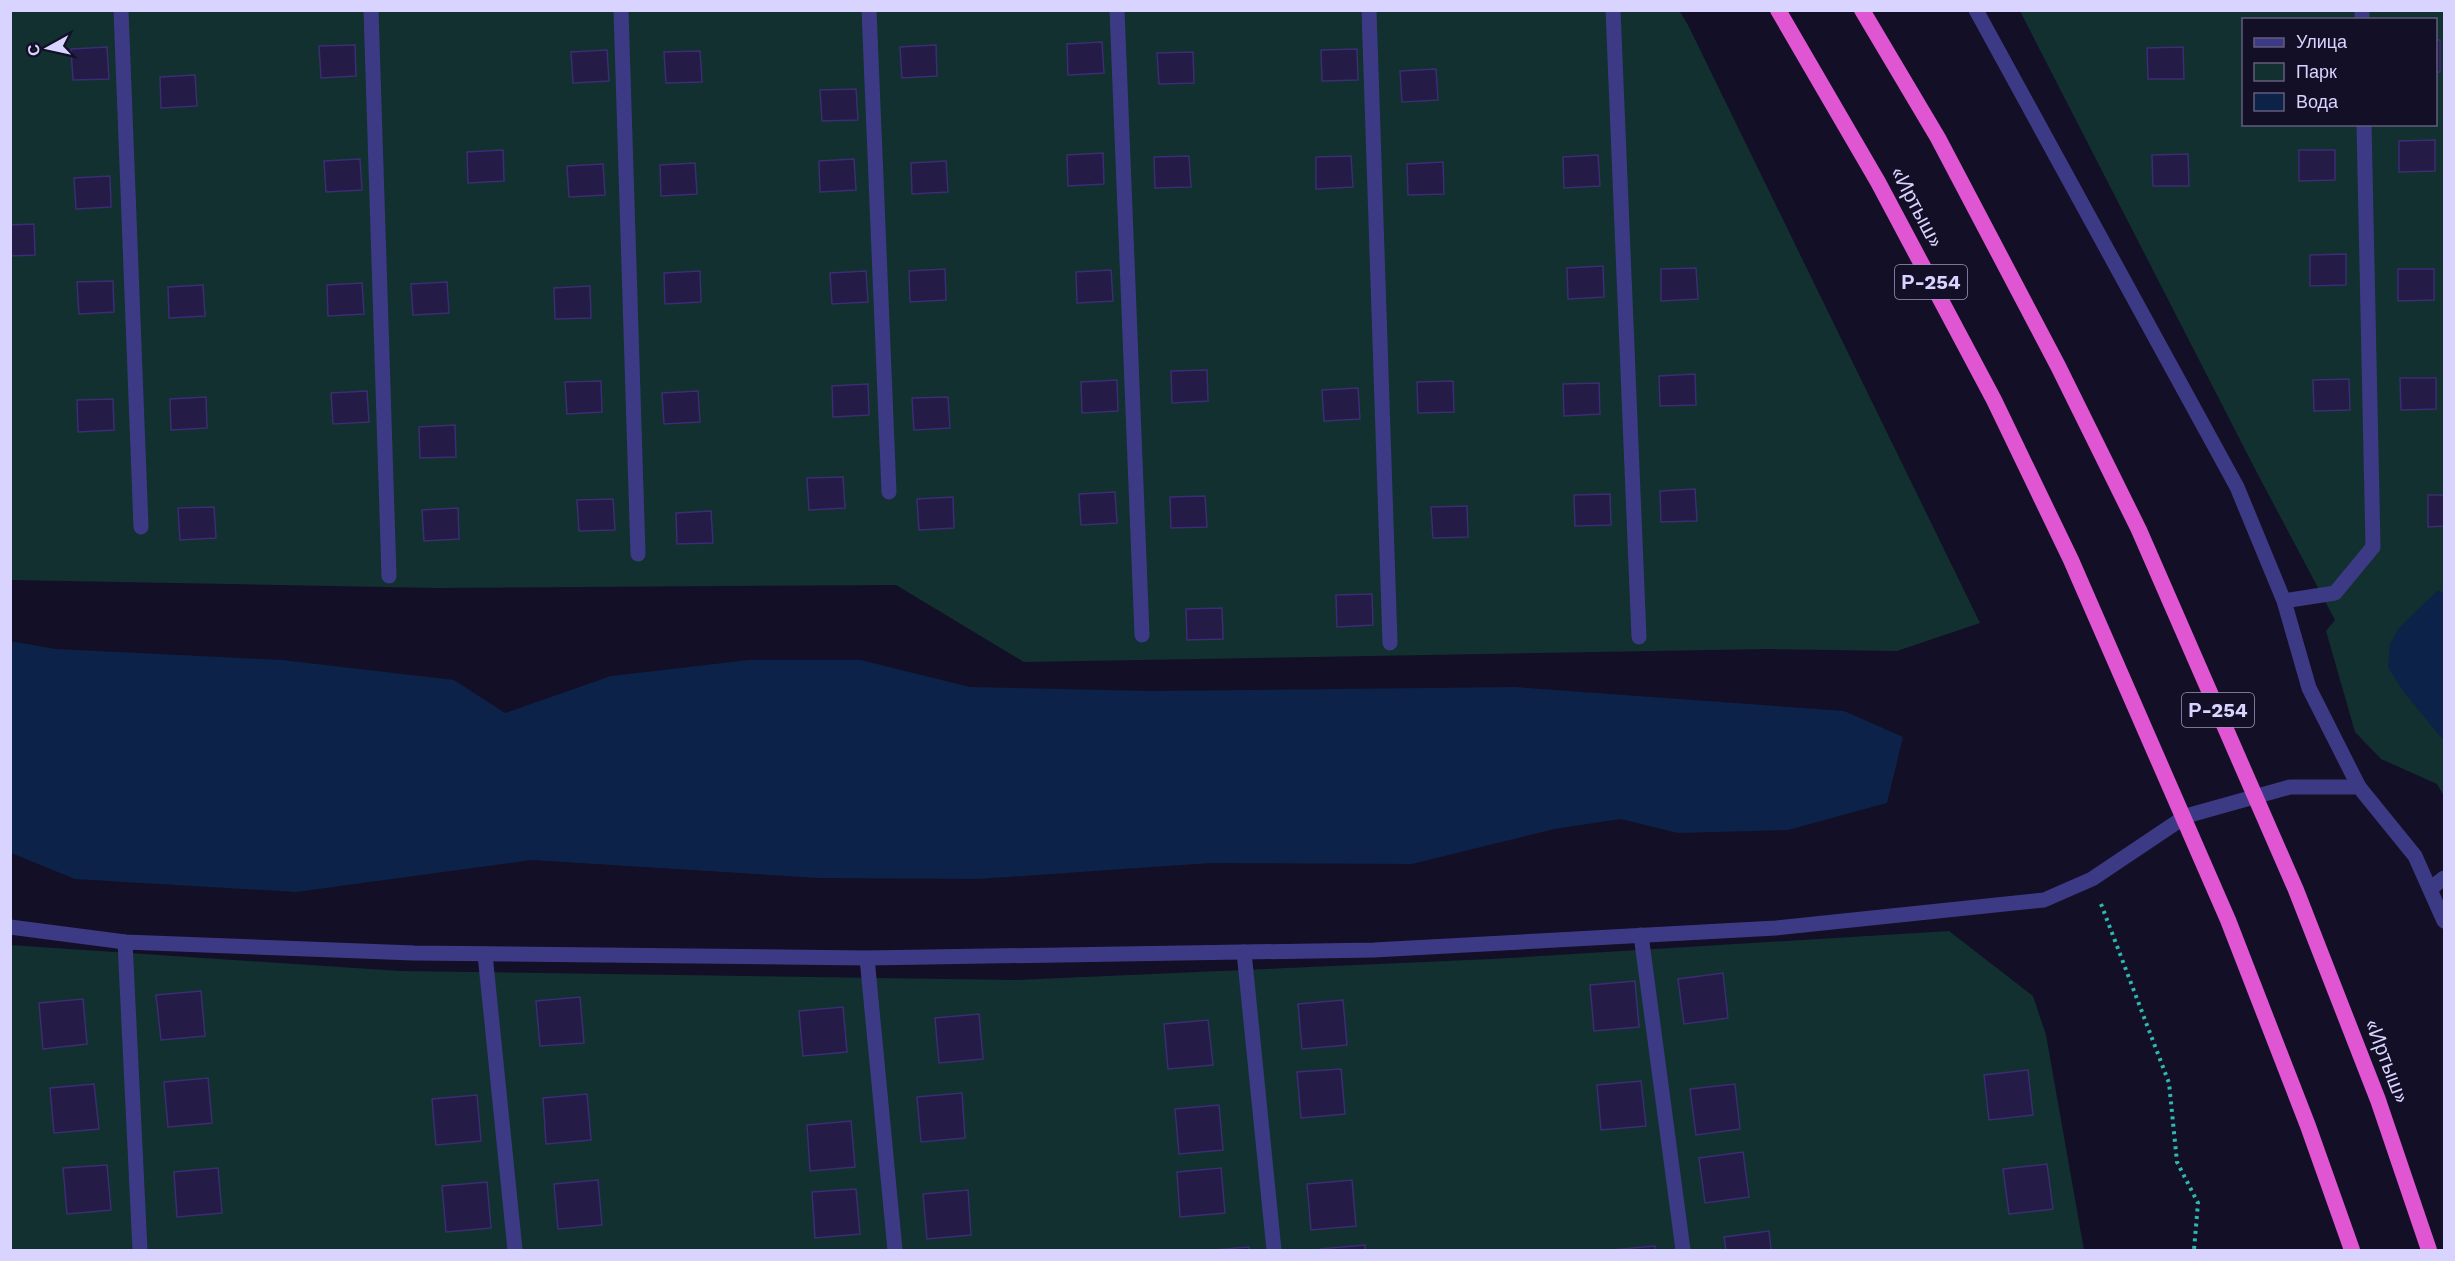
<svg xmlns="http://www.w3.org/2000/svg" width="2455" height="1261" font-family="'Work Sans',sans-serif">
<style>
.green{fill:#12302f;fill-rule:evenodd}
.water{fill:#0c2248}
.building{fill:#241b47;stroke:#3b2d73;stroke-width:1.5}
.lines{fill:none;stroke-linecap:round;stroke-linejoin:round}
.path{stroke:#2fb8b0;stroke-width:4;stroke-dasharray:3 4.5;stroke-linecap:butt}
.service{stroke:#3d3a85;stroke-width:15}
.minor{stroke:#3d3a85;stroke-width:15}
.trunk{stroke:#e055d1;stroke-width:16}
.labels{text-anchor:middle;stroke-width:4.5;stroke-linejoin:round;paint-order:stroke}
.shield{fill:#130f26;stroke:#9e99be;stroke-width:1.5}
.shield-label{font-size:20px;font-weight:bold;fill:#d9d4ff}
.street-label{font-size:21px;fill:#d9d4ff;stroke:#130f26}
</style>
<rect width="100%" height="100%" fill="#130f26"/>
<path class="green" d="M 1679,10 L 1688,25 L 1980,623 L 1897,651 L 1769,649 L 1024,662 L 896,585 L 436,588 L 11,580 L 11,11 Z
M 2020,11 L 2444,11 L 2444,796 L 2437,784 L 2381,759 L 2355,732 L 2326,631 L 2335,620 L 2254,467 ZM 2244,20 L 2436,20 L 2436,124 L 2244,124 Z
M 1949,931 L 2033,996 L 2046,1035 L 2084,1250 L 11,1250 L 10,945 L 400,971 L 1016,980 L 1492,959 Z"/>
<path class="water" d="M 2438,590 L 2444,594 L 2444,741 L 2403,691 L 2388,667 L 2390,644 L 2399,628 Z
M 10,641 L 56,649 L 282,660 L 454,680 L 505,713 L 611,676 L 749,660 L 861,660 L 970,687 L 1152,691 L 1515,687 L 1844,711 L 1903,737 L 1887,803 L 1788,830 L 1678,833 L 1621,819 L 1554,829 L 1412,864 L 1210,863 L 978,879 L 818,878 L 532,860 L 296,892 L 75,879 L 11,853 Z"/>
<path class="building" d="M 2436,40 L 2440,40 L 2440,72 L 2436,72 Z
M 1102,42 L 1104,73 L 1068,75 L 1067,44 Z
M 355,45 L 356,76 L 321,78 L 319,46 Z
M 936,45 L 937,76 L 902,78 L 900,47 Z
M 107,47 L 109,79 L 73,80 L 71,49 Z
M 2183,47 L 2184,79 L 2148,79 L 2147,48 Z
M 1357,49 L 1358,80 L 1322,81 L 1321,50 Z
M 607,50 L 609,81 L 573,83 L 571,52 Z
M 700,51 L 702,82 L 666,83 L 664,52 Z
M 1193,52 L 1194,83 L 1159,84 L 1157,53 Z
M 1436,69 L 1438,100 L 1402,102 L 1400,71 Z
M 195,75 L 197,106 L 161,108 L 160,77 Z
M 856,89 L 858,120 L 822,121 L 820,90 Z
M 2435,140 L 2435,171 L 2399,172 L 2399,141 Z
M 503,150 L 504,181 L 468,183 L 467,152 Z
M 2299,150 L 2335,150 L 2335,180 L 2299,181 Z
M 1103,153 L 1104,184 L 1068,186 L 1067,155 Z
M 2188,154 L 2189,186 L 2153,186 L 2152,155 Z
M 1598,155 L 1600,186 L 1564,188 L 1563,157 Z
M 1189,156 L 1191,187 L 1155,188 L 1154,157 Z
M 1351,156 L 1353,187 L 1316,189 L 1316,157 Z
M 360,159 L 362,190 L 326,192 L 324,161 Z
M 854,159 L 856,190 L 820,192 L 819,161 Z
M 946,161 L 948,192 L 912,194 L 911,163 Z
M 1443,162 L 1444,194 L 1408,195 L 1407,164 Z
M 695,163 L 697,194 L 661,196 L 660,165 Z
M 603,164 L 605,195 L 569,197 L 567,166 Z
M 110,176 L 111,207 L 76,209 L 74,178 Z
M 34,224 L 35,255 L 10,256 L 10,225 Z
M 2346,254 L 2346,285 L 2310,286 L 2310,255 Z
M 1603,266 L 1604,297 L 1568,299 L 1567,268 Z
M 1696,268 L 1698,299 L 1661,301 L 1661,269 Z
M 945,269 L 946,300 L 910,302 L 909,271 Z
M 2398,269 L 2434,269 L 2434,300 L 2398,301 Z
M 1111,270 L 1113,301 L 1077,303 L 1076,272 Z
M 700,271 L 701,302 L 665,304 L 664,273 Z
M 866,271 L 868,302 L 832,304 L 830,273 Z
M 113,281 L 114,312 L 79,314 L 77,282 Z
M 447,282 L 449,313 L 413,315 L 411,284 Z
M 362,283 L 364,314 L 328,316 L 327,285 Z
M 203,285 L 205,316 L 169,318 L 168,287 Z
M 590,286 L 591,318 L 555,319 L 554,288 Z
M 1207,370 L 1208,401 L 1172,403 L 1171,371 Z
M 1695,374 L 1696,405 L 1660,406 L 1659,376 Z
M 2400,378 L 2436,378 L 2436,409 L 2401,410 Z
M 2349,379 L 2350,410 L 2314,411 L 2313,380 Z
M 1117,380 L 1118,411 L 1082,413 L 1081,382 Z
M 601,381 L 602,412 L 567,414 L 565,382 Z
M 1453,381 L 1454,412 L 1418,413 L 1417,382 Z
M 1599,383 L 1600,414 L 1564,416 L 1563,384 Z
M 868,384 L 869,415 L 833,417 L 832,386 Z
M 1358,388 L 1360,419 L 1324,421 L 1322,390 Z
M 367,391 L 369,422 L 333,424 L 331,393 Z
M 698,391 L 700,422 L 664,424 L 662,393 Z
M 206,397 L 207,428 L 171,430 L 170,399 Z
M 948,397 L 950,428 L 914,430 L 912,398 Z
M 113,399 L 114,430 L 78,432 L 77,400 Z
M 455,425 L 456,457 L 420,458 L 419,427 Z
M 843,477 L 845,508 L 809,510 L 807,478 Z
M 1695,489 L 1697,521 L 1661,522 L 1660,491 Z
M 1115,492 L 1117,523 L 1081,525 L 1079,494 Z
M 1610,494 L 1611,525 L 1575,526 L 1574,495 Z
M 2428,495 L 2444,495 L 2444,526 L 2428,527 Z
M 1205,496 L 1207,527 L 1171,528 L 1170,497 Z
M 953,497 L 954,528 L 919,530 L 917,499 Z
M 613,499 L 615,530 L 579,531 L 577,500 Z
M 1467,506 L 1468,537 L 1433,538 L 1431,507 Z
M 214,507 L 216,538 L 180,540 L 178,508 Z
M 458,508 L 459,539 L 424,541 L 422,510 Z
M 711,511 L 713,543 L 677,544 L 676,513 Z
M 1372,594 L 1373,625 L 1337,627 L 1336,595 Z
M 1222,608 L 1223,639 L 1187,640 L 1186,609 Z
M 1723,973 L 1728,1018 L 1684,1024 L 1678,979 Z
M 1635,981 L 1639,1027 L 1594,1031 L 1590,985 Z
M 201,991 L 205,1036 L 161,1040 L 156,995 Z
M 580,997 L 584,1043 L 540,1046 L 536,1001 Z
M 83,999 L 87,1044 L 43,1049 L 39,1003 Z
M 1343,1000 L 1347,1045 L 1302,1049 L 1298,1004 Z
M 843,1007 L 847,1052 L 803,1056 L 799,1011 Z
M 979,1014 L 983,1059 L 939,1063 L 935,1018 Z
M 1208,1020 L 1213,1065 L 1168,1069 L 1164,1024 Z
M 1341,1069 L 1345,1114 L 1301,1118 L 1297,1072 Z
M 2028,1070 L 2033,1115 L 1989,1120 L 1984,1075 Z
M 208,1078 L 212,1123 L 168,1127 L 164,1082 Z
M 1641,1081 L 1646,1126 L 1601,1130 L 1597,1085 Z
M 94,1084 L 99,1129 L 54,1133 L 50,1088 Z
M 1735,1084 L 1740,1129 L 1696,1135 L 1690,1089 Z
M 962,1093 L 965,1138 L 921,1142 L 917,1097 Z
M 587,1094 L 591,1140 L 546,1144 L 543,1098 Z
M 477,1095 L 481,1141 L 436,1145 L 432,1099 Z
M 1219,1105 L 1223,1150 L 1179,1154 L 1175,1109 Z
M 851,1121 L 855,1167 L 810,1171 L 807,1125 Z
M 1743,1152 L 1749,1197 L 1705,1203 L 1699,1158 Z
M 2047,1164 L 2053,1209 L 2009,1214 L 2003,1169 Z
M 107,1165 L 111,1210 L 67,1214 L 63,1168 Z
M 218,1168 L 222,1213 L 177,1217 L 174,1172 Z
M 1221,1168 L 1225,1213 L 1180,1217 L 1177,1172 Z
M 598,1180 L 602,1225 L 558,1229 L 554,1184 Z
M 1352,1180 L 1356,1226 L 1311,1230 L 1307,1184 Z
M 487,1182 L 491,1228 L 446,1232 L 442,1186 Z
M 856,1189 L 860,1234 L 815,1238 L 812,1192 Z
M 968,1190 L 971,1235 L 927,1239 L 923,1194 Z
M 1769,1231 L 1771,1250 L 1726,1250 L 1724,1237 Z
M 1365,1245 L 1365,1250 L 1320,1250 L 1320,1249 Z
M 1655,1246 L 1655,1250 L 1611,1250 Z
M 1249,1247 L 1249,1250 L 1212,1250 Z"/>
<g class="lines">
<path class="path" d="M 2101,904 L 2169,1083 L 2177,1162 L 2198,1203 L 2194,1250"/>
<path class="service" d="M 121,10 L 141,527
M 371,10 L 389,576
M 621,10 L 638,554
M 869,10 L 889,492
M 1117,10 L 1142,635
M 1369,10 L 1390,643
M 1613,10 L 1639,637
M 1976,10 L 2237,487 L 2284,601 L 2309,688 L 2359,787
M 2362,10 L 2362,20
M 2284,601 L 2335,593 L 2373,547 L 2364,124
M 2430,889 L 2444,878
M 1641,935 L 1683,1250
M 125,942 L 140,1250
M 1244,952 L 1274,1250
M 485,954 L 515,1250
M 867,958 L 895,1250"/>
<path class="minor" d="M 10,927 L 125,942 L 414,953 L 867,958 L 1374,950 L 1776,928 L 2044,900 L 2092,879 L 2186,816 L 2290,787 L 2359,787 L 2415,856 L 2444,921"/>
<path class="trunk" d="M 1778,10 L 1878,182 L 1994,400 L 2071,560 L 2228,920 L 2308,1126 L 2352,1250
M 1862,10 L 1938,138 L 2058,366 L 2139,530 L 2296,890 L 2378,1100 L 2429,1250"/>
</g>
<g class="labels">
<g class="shield">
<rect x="1895" y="265" width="72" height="34" rx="4.5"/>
<rect x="2182" y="693" width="72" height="34" rx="4.5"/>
</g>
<g class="shield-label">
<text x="1931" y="289">Р-254</text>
<text x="2218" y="717">Р-254</text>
</g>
<g class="street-label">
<text transform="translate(1917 207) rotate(62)" y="7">«Иртыш»</text>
<text transform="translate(2387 1061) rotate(69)" y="7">«Иртыш»</text>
</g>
</g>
<rect width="2455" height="1261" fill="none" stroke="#d9d4ff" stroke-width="24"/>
<rect x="2242" y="18" width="195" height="108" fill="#130f26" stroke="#625e7d" stroke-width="1.5"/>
<rect x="2254" y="38" width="30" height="9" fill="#3d3a85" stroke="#625e7d" stroke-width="1.5"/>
<text x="2296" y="48" font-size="18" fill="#d9d4ff">Улица</text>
<rect x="2254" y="63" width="30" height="18" fill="#12302f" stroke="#625e7d" stroke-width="1.5"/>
<text x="2296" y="78" font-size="18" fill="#d9d4ff">Парк</text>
<rect x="2254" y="93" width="30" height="18" fill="#0c2248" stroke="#625e7d" stroke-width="1.5"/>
<text x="2296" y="108" font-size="18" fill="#d9d4ff">Вода</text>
<g transform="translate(48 48) rotate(262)" stroke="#130f26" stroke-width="4.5" paint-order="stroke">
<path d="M0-4.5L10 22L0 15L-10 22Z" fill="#d9d4ff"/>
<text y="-9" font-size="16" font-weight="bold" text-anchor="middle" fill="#d9d4ff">С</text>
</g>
</svg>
